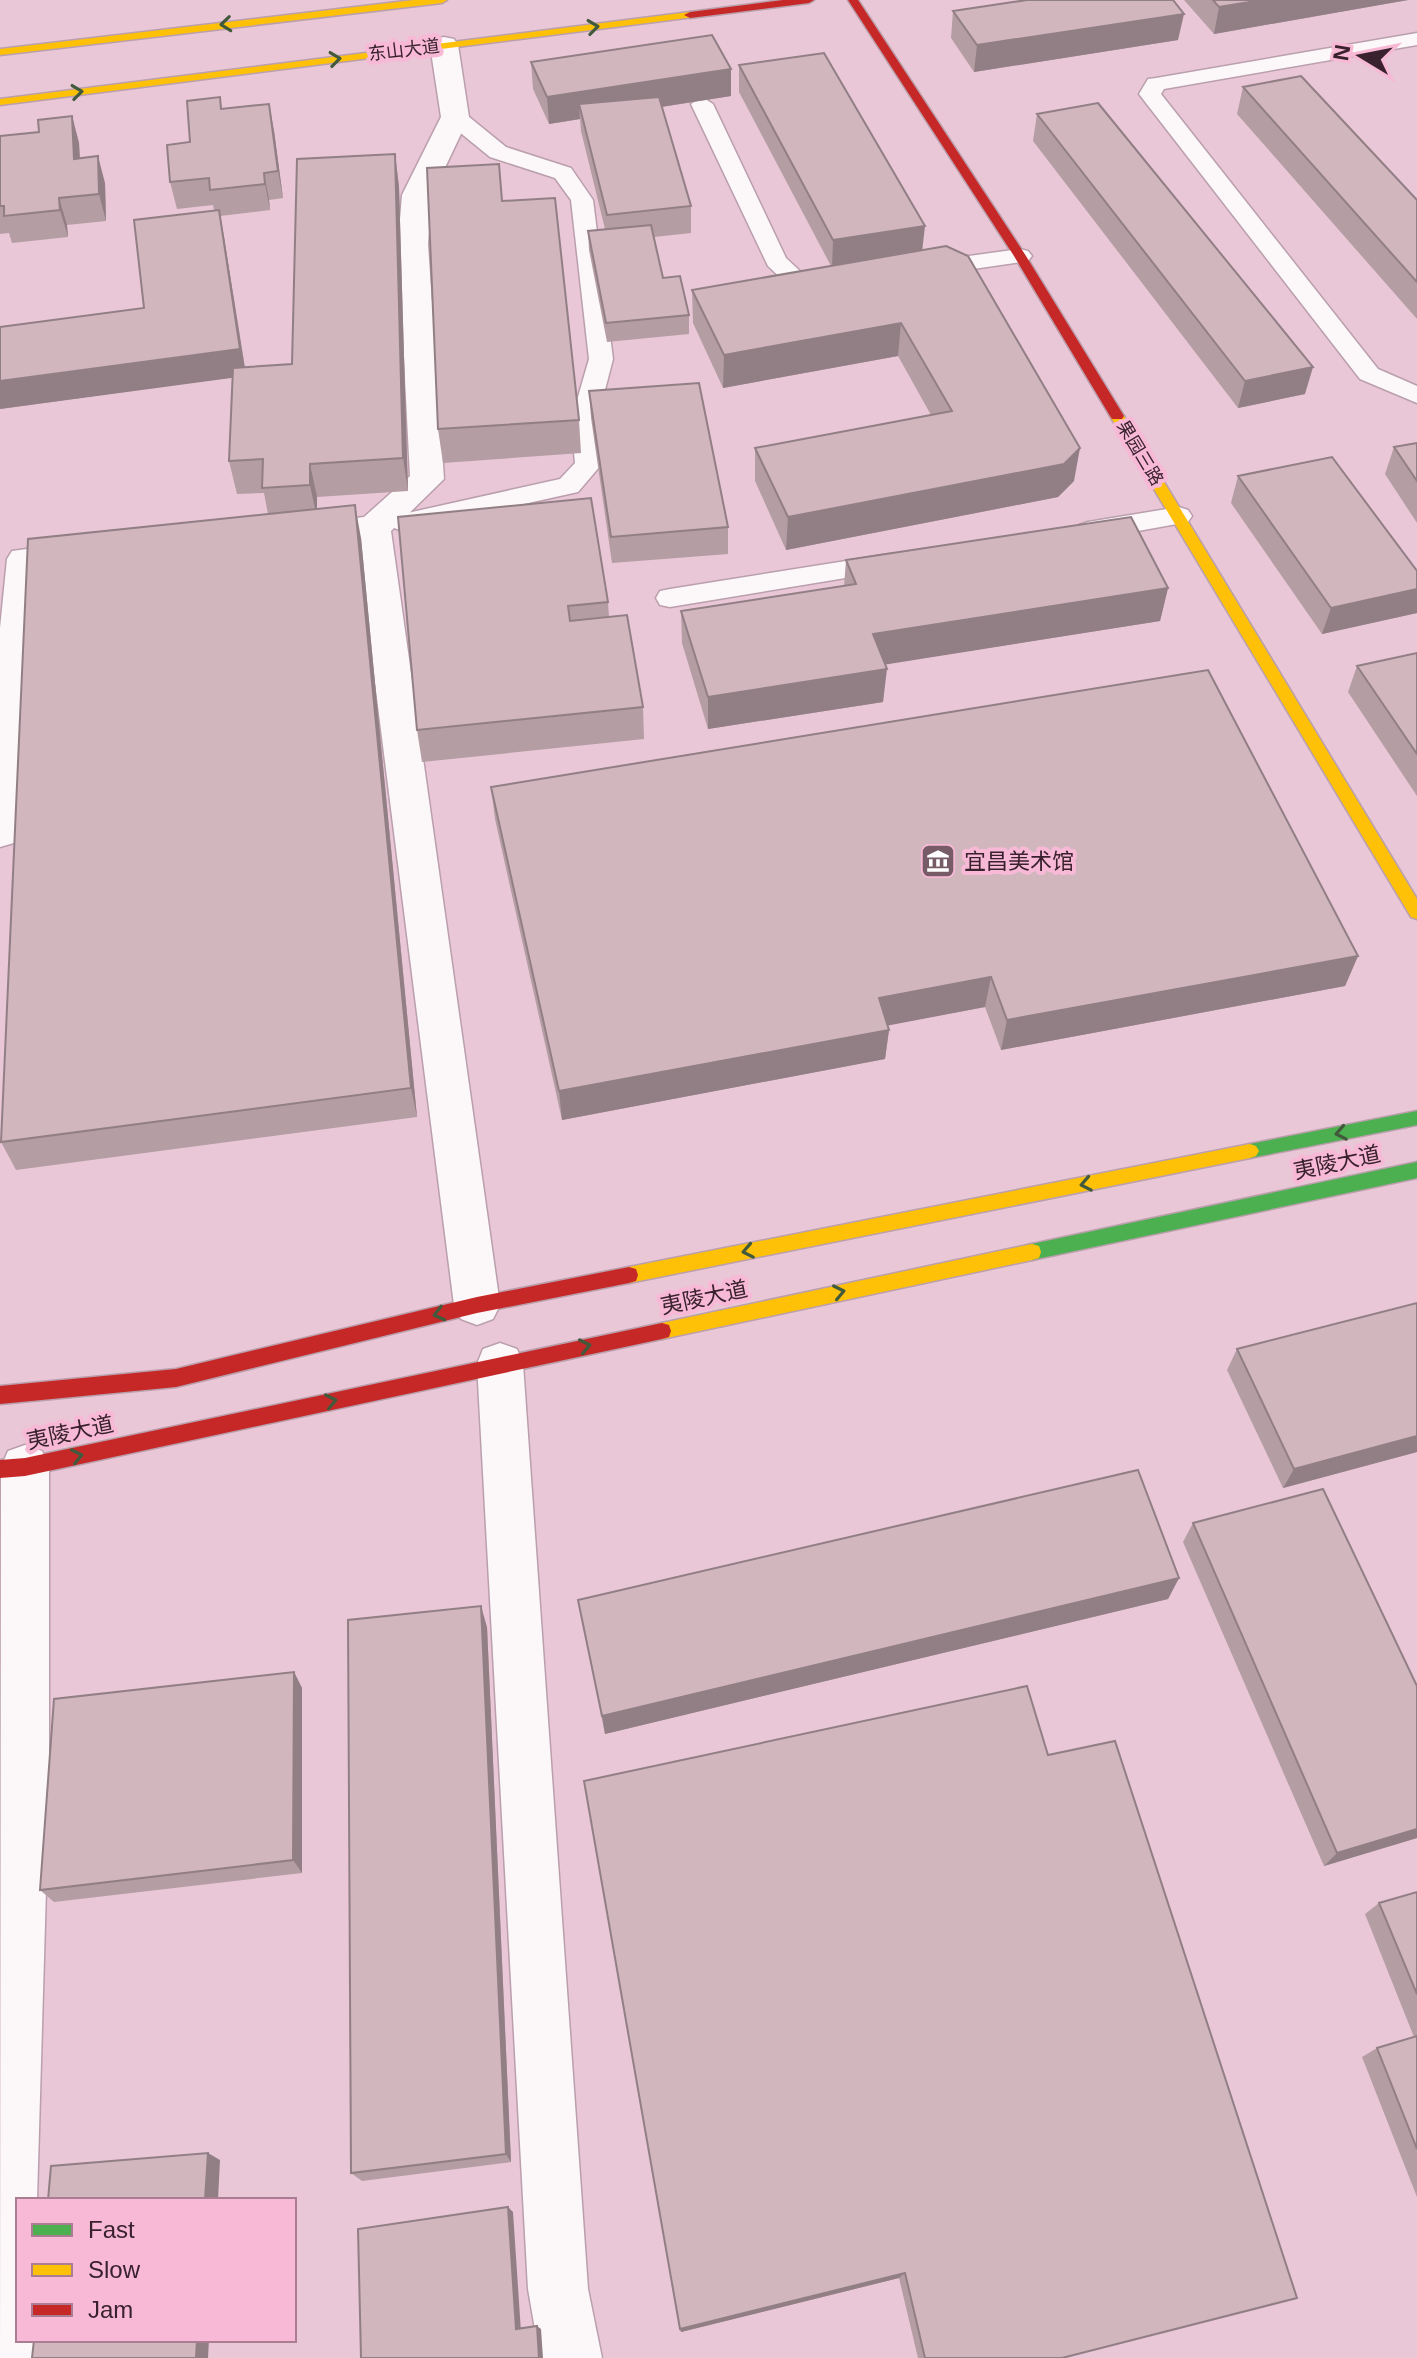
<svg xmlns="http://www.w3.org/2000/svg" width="1417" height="2358" font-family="Arial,'Noto Sans SC',sans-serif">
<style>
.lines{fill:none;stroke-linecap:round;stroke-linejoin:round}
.lane-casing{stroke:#ba9fac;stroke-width:3}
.street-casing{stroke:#ba9fac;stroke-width:3}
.fast-casing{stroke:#ba9fac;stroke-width:3}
.slow-casing{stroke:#ba9fac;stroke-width:3}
.jam-casing{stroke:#ba9fac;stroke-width:3}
.lane{fill:#fcf7f9;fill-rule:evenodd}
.street{fill:#fcf7f9;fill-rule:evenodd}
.fast{fill:#4caf50;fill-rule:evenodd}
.slow{fill:#ffc107;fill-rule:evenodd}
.jam{fill:#c62828;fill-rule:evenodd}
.wall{fill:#b49da3}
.shaded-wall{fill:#927f85}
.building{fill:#d1b6be;stroke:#927f85;stroke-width:2}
.oneway{stroke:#415a3b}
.labels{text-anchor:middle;stroke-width:8;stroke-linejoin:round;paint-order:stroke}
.far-street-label{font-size:18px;fill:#39222d;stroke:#f7b9d5}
.poi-label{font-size:22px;fill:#39222d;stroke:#f7b9d5;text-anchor:start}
.street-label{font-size:22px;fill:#39222d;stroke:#f7b9d5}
</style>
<rect width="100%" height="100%" fill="#e9c7d6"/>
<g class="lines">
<g class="lane-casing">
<path id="lane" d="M 1417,33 L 1417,45 L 1164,89 L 1161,94 L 1378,369 L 1417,386 L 1417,403 L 1360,379 L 1139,94 L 1148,79 L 1156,78 Z
M 702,97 L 713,104 L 786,258 L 801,272 L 841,275 L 845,280 L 841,285 L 787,284 L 768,266 L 691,104 Z
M 455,110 L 463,112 L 506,147 L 571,168 L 593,200 L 613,359 L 597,421 L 601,465 L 578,492 L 403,531 L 394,528 L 390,522 L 394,516 L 560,479 L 575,463 L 571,421 L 589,359 L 571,200 L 555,178 L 490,157 L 447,122 L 444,117 L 447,112 Z
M 1020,249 L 1028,251 L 1032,256 L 1028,261 L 925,276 L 917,274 L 913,269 L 917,264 L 925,262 Z
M 1179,507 L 1188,510 L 1192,516 L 1188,522 L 1088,540 L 1079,537 L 1075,531 L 1079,525 L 1088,522 Z
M 890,554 L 900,557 L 904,563 L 900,569 L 670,607 L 660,605 L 656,598 L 660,591 L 670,589 Z"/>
</g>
<g class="street-casing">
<path id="street" d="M 444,37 L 454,39 L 458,45 L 469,117 L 432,195 L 428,244 L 444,479 L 391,531 L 500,1305 L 493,1319 L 477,1325 L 461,1319 L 454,1305 L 357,541 L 302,545 L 290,542 L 285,534 L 290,526 L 364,517 L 410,476 L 398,244 L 402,195 L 441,117 L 430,45 L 434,39 Z
M 86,541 L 98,545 L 103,553 L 98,561 L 41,569 L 19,833 L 14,843 L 0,847 L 0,628 L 7,559 L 12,551 Z
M 500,1343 L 517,1349 L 523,1364 L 588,2289 L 602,2358 L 540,2358 L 528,2289 L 477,1364 L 483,1349 Z
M 25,1445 L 42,1451 L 49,1467 L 49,1786 L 37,2200 L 18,2200 L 18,2340 L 33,2340 L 33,2358 L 0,2358 L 1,1467 L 8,1451 Z"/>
</g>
<g class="fast-casing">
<path id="fast" d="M 1417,1111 L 1417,1125 L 1250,1158 L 1244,1156 L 1241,1151 L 1244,1146 L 1250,1144 Z
M 1417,1162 L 1417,1178 L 1032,1260 L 1025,1258 L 1023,1252 L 1025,1246 L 1032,1244 Z"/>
</g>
<g class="slow-casing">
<path id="slow" d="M 414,0 L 447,0 L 442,3 L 0,55 L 0,49 Z
M 690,12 L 694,13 L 694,17 L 0,105 L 0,99 Z
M 1117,412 L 1124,416 L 1417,899 L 1417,919 L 1411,917 L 1110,416 Z
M 1250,1144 L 1256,1146 L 1259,1151 L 1256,1156 L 1250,1158 L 629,1283 L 622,1281 L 620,1275 L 622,1269 L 629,1267 Z
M 1032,1244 L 1039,1246 L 1041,1252 L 1039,1258 L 1032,1260 L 662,1339 L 655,1337 L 653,1331 L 655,1325 L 662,1323 Z"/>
</g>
<g class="jam-casing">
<path id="jam" d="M 783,0 L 814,0 L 809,3 L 690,18 L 684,15 L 690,12 Z
M 848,0 L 858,0 L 1026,256 L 1124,416 L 1122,419 L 1112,419 L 1110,416 L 1014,256 Z
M 629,1267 L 636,1269 L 638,1275 L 636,1281 L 629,1283 L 477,1313 L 176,1387 L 0,1404 L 0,1386 L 176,1369 L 477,1297 Z
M 662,1323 L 669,1325 L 671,1331 L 669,1337 L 662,1339 L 25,1476 L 0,1478 L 0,1460 L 25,1458 Z"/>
</g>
<use href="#lane" class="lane"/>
<use href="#street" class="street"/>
<use href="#fast" class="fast"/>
<use href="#slow" class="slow"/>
<use href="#jam" class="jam"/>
</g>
<path class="wall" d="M 1184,0 L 1408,0 L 1214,34 Z
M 953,11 L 1178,40 L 974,72 L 951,38 Z
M 531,62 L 731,69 L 731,96 L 662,107 L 691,206 L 691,233 L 654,237 L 663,278 L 689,315 L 689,334 L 607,342 L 589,250 L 588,231 L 605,229 L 581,131 L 580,119 L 549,124 L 533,89 Z
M 739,65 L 922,250 L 1074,481 L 1058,497 L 786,550 L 755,481 L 755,448 L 931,415 L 898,356 L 723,388 L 693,323 L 692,290 L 831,266 L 739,92 Z
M 1243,87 L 1417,200 L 1417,319 L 1237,114 Z
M 220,97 L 222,109 L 274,131 L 283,198 L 269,200 L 270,210 L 220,216 L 224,237 L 245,367 L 292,364 L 395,154 L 399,187 L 408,491 L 317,497 L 317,509 L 361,538 L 417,1117 L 16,1170 L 1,1142 L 268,514 L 264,493 L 237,494 L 229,461 L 233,377 L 0,409 L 0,327 L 144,308 L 214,210 L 213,205 L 177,209 L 170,182 L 190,142 Z
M 1037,114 L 1305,394 L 1238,408 L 1033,141 Z
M 72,116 L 79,143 L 80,158 L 105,183 L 106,221 L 67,225 L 68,237 L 12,243 L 9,233 L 0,234 L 0,136 L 39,132 Z
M 502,201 L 579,420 L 581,453 L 443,463 L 438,429 Z
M 589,391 L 728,527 L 728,554 L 612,563 L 591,418 Z
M 1417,443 L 1417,523 L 1385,474 L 1394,447 Z
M 1238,476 L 1417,571 L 1417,613 L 1322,634 L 1231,503 Z
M 398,517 L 608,602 L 609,617 L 643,707 L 644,739 L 422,762 L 417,730 Z
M 846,560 L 1168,588 L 1160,621 L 885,664 L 883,702 L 708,729 L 682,643 L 681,611 L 844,586 Z
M 1417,653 L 1417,796 L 1348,692 L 1357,666 Z
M 491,787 L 1358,956 L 1345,986 L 1001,1050 L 985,1007 L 888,1025 L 889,1030 L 885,1059 L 562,1120 L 495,819 Z
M 1417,1303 L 1417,1452 L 1283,1488 L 1227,1370 L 1237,1349 Z
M 1193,1523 L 1417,1838 L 1324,1866 L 1183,1542 Z
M 1179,1578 L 1168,1599 L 605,1734 L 578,1600 Z
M 487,1627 L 511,2162 L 362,2181 L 351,2173 Z
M 294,1672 L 302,1688 L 302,1873 L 54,1902 L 40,1890 Z
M 584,1781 L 1062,2358 L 918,2358 L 899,2278 L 681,2332 Z
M 1417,1892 L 1417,2197 L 1362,2057 L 1377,2048 L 1414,2037 L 1365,1914 L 1379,1903 Z"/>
<path class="shaded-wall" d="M 1262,0 L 1408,0 L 1214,34 L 1219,7 Z
M 1184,14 L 1178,40 L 974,72 L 977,45 Z
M 731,69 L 731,96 L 583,119 L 579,104 L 580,119 L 549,124 L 547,97 Z
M 269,104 L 274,131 L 283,198 L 278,171 Z
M 72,116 L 79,143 L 81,186 L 74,159 Z
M 395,154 L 399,187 L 408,491 L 403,458 Z
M 98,156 L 105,183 L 106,221 L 99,194 Z
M 264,173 L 269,200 L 270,210 L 265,184 Z
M 59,198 L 67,225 L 68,237 L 60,210 Z
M 219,210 L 224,237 L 246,376 L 0,409 L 0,381 L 240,349 Z
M 925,226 L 922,252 L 832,267 L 833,240 Z
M 901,323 L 898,356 L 723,388 L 724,355 Z
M 1313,367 L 1305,394 L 1238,408 L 1245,381 Z
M 1080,448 L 1074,481 L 1058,497 L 786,550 L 788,517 Z
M 310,464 L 317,497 L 317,518 L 310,485 Z
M 355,505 L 361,538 L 417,1117 L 411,1088 Z
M 1168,588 L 1160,621 L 870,667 L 873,634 Z
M 1417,589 L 1417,613 L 1322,634 L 1331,608 Z
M 887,669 L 883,702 L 708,729 L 708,697 Z
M 1358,956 L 1345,986 L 1001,1050 L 1007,1020 Z
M 991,977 L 985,1007 L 875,1028 L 879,998 Z
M 889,1030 L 885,1059 L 562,1120 L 559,1091 Z
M 1417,1436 L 1417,1452 L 1283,1488 L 1294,1469 Z
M 1179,1578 L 1168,1599 L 605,1734 L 602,1716 Z
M 481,1606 L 487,1627 L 511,2162 L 506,2154 Z
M 294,1672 L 302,1688 L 302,1873 L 293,1860 Z
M 1417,1829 L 1417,1838 L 1324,1866 L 1337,1853 Z
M 208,2153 L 220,2160 L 218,2200 L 205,2200 Z
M 508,2207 L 513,2212 L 521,2332 L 516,2329 Z
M 905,2273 L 899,2278 L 681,2332 L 680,2329 Z
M 537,2326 L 541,2329 L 543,2358 L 539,2358 Z
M 197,2340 L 209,2340 L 208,2358 L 196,2358 Z"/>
<path class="building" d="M 1027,0 L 1173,0 L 1184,14 L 977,45 L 953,11 Z
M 1213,0 L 1262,0 L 1219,7 Z
M 712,35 L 731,69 L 547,97 L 531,62 Z
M 824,53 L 925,226 L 833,240 L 739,65 Z
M 1301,76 L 1417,200 L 1417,282 L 1243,87 Z
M 220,97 L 221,109 L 269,104 L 278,171 L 264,173 L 265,184 L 210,190 L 209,178 L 170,182 L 167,145 L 190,142 L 187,101 Z
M 659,97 L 691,206 L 607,215 L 579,104 Z
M 1098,103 L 1313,367 L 1245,381 L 1037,114 Z
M 72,116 L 74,159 L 98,156 L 99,194 L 59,198 L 60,210 L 4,216 L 4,206 L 0,206 L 0,136 L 39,132 L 38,120 Z
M 395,154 L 403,458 L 310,464 L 310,485 L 262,488 L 263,459 L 229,461 L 233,368 L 292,364 L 297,159 Z
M 499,164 L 502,201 L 555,198 L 579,420 L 438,429 L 427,168 Z
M 219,210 L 240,349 L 0,381 L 0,327 L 144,308 L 134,220 Z
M 651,225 L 663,278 L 680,276 L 689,315 L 606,323 L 588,231 Z
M 946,246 L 968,256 L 1080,448 L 1064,464 L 788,517 L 755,448 L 952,411 L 901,323 L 724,355 L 692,290 Z
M 699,383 L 728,527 L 611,537 L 589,391 Z
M 1417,443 L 1417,481 L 1394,447 Z
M 1332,457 L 1417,571 L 1417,589 L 1331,608 L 1238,476 Z
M 591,498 L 608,602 L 568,606 L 570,621 L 627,615 L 643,707 L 417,730 L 398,517 Z
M 355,505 L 411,1088 L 1,1142 L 28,539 Z
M 1131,517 L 1168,588 L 873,634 L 887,669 L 708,697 L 681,611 L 856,584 L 846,560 Z
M 1417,653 L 1417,754 L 1357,666 Z
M 1208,670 L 1358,956 L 1007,1020 L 991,977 L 879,998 L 889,1030 L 559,1091 L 491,787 Z
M 1417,1303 L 1417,1436 L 1294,1469 L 1237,1349 Z
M 1138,1470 L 1179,1578 L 602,1716 L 578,1600 Z
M 1323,1489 L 1417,1686 L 1417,1829 L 1337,1853 L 1193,1523 Z
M 481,1606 L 506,2154 L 351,2173 L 348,1620 Z
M 294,1672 L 293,1860 L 40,1890 L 54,1699 Z
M 1027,1686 L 1048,1755 L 1115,1741 L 1297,2298 L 1062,2358 L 925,2358 L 905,2273 L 680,2329 L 584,1781 Z
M 1417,1892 L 1417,1994 L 1379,1903 Z
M 1417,2036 L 1417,2149 L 1377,2048 Z
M 208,2153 L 205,2200 L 48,2200 L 51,2166 Z
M 508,2207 L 516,2329 L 537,2326 L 539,2358 L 361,2358 L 358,2229 Z
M 34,2340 L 197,2340 L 196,2358 L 32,2358 Z"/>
<defs><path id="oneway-chevron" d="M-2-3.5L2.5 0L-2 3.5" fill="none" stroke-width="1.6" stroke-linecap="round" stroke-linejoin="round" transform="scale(2)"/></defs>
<g class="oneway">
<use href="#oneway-chevron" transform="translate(226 24) rotate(174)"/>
<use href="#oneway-chevron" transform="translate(593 27) rotate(-7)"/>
<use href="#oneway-chevron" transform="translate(335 59) rotate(-7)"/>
<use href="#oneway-chevron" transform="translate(77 92) rotate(-7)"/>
<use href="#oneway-chevron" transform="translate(1341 1133) rotate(169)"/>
<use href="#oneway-chevron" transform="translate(1086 1184) rotate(169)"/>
<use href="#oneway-chevron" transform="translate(748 1251) rotate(169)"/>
<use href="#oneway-chevron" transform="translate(839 1292) rotate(-12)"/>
<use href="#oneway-chevron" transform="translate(439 1314) rotate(166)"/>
<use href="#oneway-chevron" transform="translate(585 1346) rotate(-12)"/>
<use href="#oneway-chevron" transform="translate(331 1401) rotate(-12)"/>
<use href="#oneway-chevron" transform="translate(77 1456) rotate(-12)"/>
</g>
<defs>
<g id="museum-square" transform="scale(1.8)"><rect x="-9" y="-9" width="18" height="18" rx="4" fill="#775c68" stroke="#f7b9d5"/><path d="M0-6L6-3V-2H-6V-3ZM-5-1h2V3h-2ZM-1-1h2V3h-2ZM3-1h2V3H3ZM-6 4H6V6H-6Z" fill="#fff"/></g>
</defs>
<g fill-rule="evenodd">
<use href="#museum-square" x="938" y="861"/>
</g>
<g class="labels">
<g class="far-street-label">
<text transform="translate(404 50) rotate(-7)" y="6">东山大道</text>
<text transform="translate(1140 453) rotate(59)" y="6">果园三路</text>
</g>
<g class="poi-label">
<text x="964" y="869">宜昌美术馆</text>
</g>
<g class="street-label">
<text transform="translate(1337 1162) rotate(-12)" y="8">夷陵大道</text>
<text transform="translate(704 1297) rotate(-12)" y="8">夷陵大道</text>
<text transform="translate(70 1432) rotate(-12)" y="8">夷陵大道</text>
</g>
</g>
<rect x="16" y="2198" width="280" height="144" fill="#f7b9d5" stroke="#ab7d92" stroke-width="2"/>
<rect x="32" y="2224" width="40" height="12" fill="#4caf50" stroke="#ab7d92" stroke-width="2"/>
<text x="88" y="2238" font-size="24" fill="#39222d">Fast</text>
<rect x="32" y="2264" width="40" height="12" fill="#ffc107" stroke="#ab7d92" stroke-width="2"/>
<text x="88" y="2278" font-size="24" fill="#39222d">Slow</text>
<rect x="32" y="2304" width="40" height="12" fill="#c62828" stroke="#ab7d92" stroke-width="2"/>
<text x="88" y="2318" font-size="24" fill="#39222d">Jam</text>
<g transform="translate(1361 56) rotate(280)" stroke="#f7b9d5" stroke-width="6" paint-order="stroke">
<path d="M0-6L14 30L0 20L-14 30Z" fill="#39222d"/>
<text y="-12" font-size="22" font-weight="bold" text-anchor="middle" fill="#39222d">N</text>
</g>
</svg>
